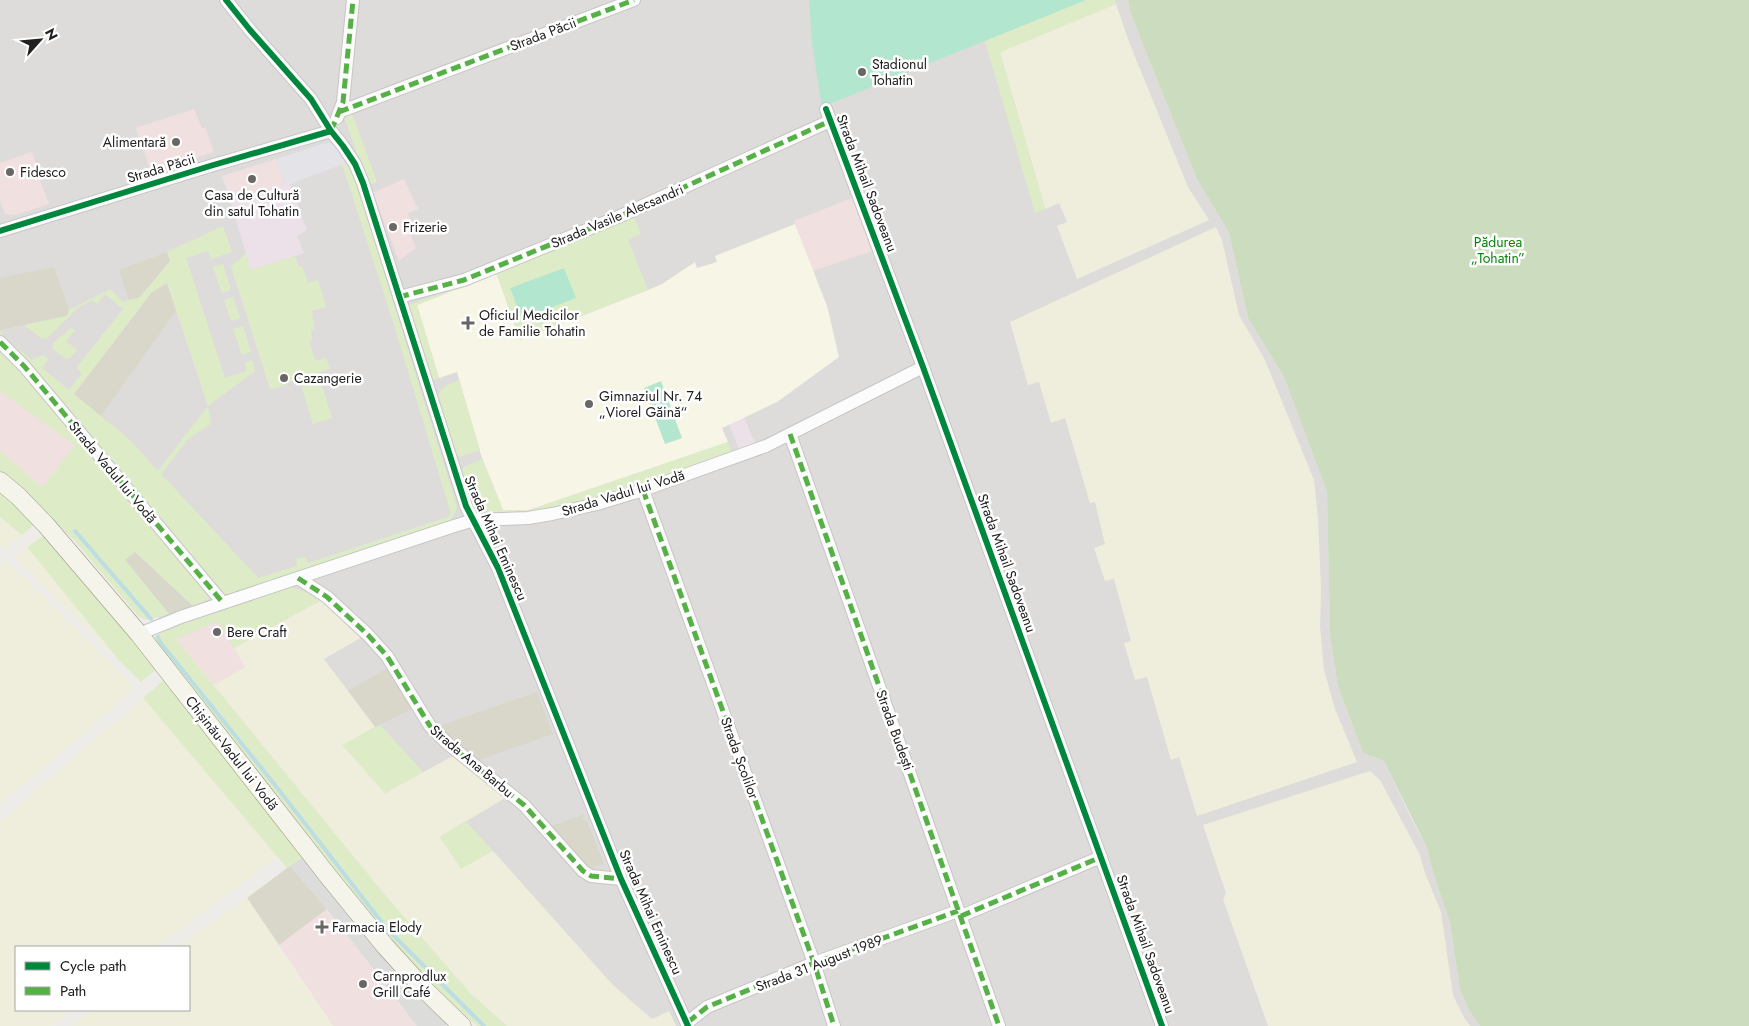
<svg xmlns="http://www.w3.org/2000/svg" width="1749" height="1026" font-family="Jost,sans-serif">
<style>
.residential{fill:#dddcda}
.commercial{fill:#f0e0df}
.industrial{fill:#ece1e8}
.education{fill:#f7f5e5}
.religious{fill:#dcdcda}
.construction{fill:#d8d7ca}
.farmland{fill:#efeedc}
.grass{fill:#ddecc7;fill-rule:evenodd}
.forest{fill:#cbddbe}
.pitch{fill:#b3e6ce}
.plaza{fill:#e4e3e8}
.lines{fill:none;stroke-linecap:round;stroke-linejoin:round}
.stream{stroke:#bcdde2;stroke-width:4}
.street-casing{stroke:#c7c6c5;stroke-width:14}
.secondary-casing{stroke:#989880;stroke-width:19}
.street{stroke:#fcfcfc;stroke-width:12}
.secondary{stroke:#f4f4eb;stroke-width:18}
.quiet{stroke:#55b145;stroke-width:5;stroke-dasharray:10 5;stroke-linecap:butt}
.cycleway-casing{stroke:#fff;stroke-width:9}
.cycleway{stroke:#00873e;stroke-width:6}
.poi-dot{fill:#686766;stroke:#fff;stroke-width:2}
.labels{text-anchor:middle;stroke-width:5;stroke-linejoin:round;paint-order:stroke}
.street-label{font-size:14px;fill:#202020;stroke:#fff}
.poi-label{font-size:14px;fill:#202020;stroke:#fff;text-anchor:start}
.park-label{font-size:14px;fill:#09830c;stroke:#fff}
</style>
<rect width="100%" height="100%" fill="#eeece9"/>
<path class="residential" d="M 0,0 L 1128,0 L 1130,11 L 1143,45 L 1197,179 L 1229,233 L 1248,318 L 1284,377 L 1327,492 L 1330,636 L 1338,686 L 1363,753 L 1384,761 L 1412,820 L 1427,848 L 1433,872 L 1450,923 L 1460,990 L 1469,1010 L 1480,1026 L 507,1026 L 470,993 L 385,895 L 220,691 L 71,513 L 0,451 Z"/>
<path class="commercial" d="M 194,109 L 202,128 L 205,127 L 214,152 L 151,172 L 136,128 Z
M 32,152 L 41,176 L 39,177 L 49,204 L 16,215 L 5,214 L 0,200 L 0,163 Z
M 276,159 L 284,183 L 230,200 L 222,176 Z
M 404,179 L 418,209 L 408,213 L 411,221 L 406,223 L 416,248 L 399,261 L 373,193 Z
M 852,198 L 872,251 L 813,271 L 794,221 Z
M 0,391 L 75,445 L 42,488 L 0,451 Z
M 218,621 L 245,667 L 214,685 L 176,639 Z
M 327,909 L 397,1001 L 417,1026 L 333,1026 L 279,945 Z"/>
<path class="industrial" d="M 284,183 L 290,185 L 307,230 L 297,236 L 304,253 L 251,270 L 230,200 Z
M 744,417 L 756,446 L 740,452 L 729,424 Z"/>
<path class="education" d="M 795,224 L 827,306 L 839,357 L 777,402 L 722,428 L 728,442 L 529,510 L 503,510 L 481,455 L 457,372 L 439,378 L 417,305 L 497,273 L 520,340 L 648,290 L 662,284 L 695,262 L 697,268 L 717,262 L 715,256 Z"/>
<path class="religious" d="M 304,856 L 448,1023 L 445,1026 L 417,1026 L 327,909 L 290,866 Z"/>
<path class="construction" d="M 167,252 L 170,261 L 140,297 L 129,300 L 119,270 Z
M 54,267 L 69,310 L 67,316 L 0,330 L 0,278 Z
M 167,283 L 176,311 L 101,416 L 74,394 L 152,292 Z
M 135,552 L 193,606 L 169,614 L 125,559 Z
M 387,668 L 412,709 L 375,727 L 348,691 Z
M 537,692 L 553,734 L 476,761 L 436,727 Z
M 585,814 L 582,819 L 587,821 L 604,863 L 593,868 L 587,866 L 551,826 Z
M 290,866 L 327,909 L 279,945 L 247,898 Z"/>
<path class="farmland" d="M 1116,4 L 1129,42 L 1188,187 L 1209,220 L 1077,279 L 1057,226 L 1067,222 L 1059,203 L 1045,209 L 1000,52 Z
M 1216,227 L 1222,240 L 1239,315 L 1265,360 L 1314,480 L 1318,518 L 1321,589 L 1320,627 L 1324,670 L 1335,709 L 1357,762 L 1197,816 L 1179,757 L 1171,760 L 1147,677 L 1135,680 L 1124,643 L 1131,641 L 1114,579 L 1105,581 L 1094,548 L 1105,544 L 1095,502 L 1090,503 L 1065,418 L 1051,423 L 1039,382 L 1028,385 L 1010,322 Z
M 0,517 L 22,535 L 5,549 L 0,545 Z
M 27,547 L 122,664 L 14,557 Z
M 7,561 L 135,688 L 74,742 L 0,804 L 0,566 Z
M 323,599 L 362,637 L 324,659 L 375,727 L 343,745 L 385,793 L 453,756 L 505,798 L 440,837 L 461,868 L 493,851 L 612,984 L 652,1019 L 669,1011 L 676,1026 L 507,1026 L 470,993 L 385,895 L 214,685 L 245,667 L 234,648 Z
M 143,698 L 278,857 L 156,947 L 16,947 L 16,1010 L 73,1010 L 51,1026 L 0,1026 L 0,821 Z
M 1370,771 L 1380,780 L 1420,855 L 1425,873 L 1441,912 L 1453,995 L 1463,1016 L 1470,1026 L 1268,1026 L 1223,899 L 1226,893 L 1203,825 Z
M 247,898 L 333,1026 L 71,1026 L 92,1010 L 189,1010 L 189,947 L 178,947 Z"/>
<path class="grass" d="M 1086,0 L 1115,0 L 1116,4 L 1000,52 L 1045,209 L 1035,213 L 985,41 Z
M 352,113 L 377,182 L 368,185 L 345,119 L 347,116 Z
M 346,163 L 354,176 L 457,507 L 451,521 L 236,594 L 225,594 L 222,593 C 211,597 203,603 193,606 L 135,552 L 125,560 L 169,614 L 147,620 L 138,616 L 74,540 L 0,471 L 0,451 L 42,487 L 75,445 L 0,391 L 0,331 L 5,338 L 32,360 L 43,355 L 48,359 L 42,368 L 69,390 L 82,373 L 76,368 L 123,309 L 105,294 L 97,304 L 92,300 L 79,307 L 47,338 L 42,339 L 24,325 L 67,316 L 69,310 L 110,289 L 123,302 L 140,297 L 170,261 L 167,252 L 223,226 L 232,252 L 211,259 L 208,251 L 186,258 L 225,378 L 247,371 L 245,363 L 252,360 L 255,371 L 208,406 L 211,424 L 189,438 L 161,474 L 258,578 L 297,566 L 296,559 L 305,557 L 308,563 L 448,517 L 451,514 L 394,325 L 342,164 ZM 167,283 L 208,406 L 158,471 L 130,440 L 74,394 L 152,292 Z
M 634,217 L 641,234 L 628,240 L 648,290 L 520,340 L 496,273 L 417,305 L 439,378 L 433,380 L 429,377 L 406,306 L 497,273 Z
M 246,253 L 251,270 L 295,256 L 299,267 L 302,266 L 308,283 L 318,280 L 326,307 L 312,311 L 314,329 L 311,330 L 312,339 L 309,340 L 315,361 L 326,358 L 330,369 L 318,373 L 332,418 L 313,424 L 299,378 L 281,387 L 270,389 L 231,267 Z
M 223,264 L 231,290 L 222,293 L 213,267 Z
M 233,297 L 240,318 L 231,321 L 224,300 Z
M 243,326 L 251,352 L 242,355 L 233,329 Z
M 71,328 L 75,330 L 66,341 L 77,350 L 71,357 L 66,359 L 52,348 L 53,343 Z
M 459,380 L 480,450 L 460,457 L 456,455 L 438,396 C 442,385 449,384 459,380 Z
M 728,442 L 732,454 C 684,470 521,534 479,507 C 467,499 465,482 462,470 L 464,467 L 482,459 L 503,510 L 529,510 Z
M 0,492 L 35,524 L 22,535 L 0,517 Z
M 44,535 L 158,668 L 141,682 L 122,664 L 27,547 Z
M 289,586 L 323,599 L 234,648 L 218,621 L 176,639 L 385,895 L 470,993 L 507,1026 L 477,1026 L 422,975 L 383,931 L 269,785 L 156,644 L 154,637 C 192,613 247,600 289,586 Z
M 165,679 L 304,856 L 287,868 L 143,698 Z
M 380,725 L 423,772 L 385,793 L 342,745 Z
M 465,821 L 493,851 L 461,869 L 440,837 Z"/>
<path class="forest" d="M 1128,0 L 1749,0 L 1749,1026 L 1480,1026 L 1469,1010 L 1460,990 L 1450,923 L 1433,872 L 1427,848 L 1384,761 L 1363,753 L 1338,686 L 1330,636 L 1327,492 L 1284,377 L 1248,318 L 1229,233 L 1197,179 L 1143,45 L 1130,11 Z"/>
<path class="pitch" d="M 809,0 L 1086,0 L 822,107 L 812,43 Z
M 564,268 L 576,298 L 522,319 L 510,288 Z
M 661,381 L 682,438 L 665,444 L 644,388 Z"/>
<path class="plaza" d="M 329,142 L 340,152 L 346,163 L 298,181 L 295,183 L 290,185 L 284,183 L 276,159 Z"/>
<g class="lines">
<path class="stream" d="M 75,531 L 151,619
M 158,637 L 160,642 L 275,785 L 387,929 L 484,1026"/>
<g class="street-casing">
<path id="street" d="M 226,0 L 250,30 L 311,99 L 331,131 L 343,146 L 355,164 L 363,183 L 466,506 L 498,568 L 621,879 L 688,1026
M 826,109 L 923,367 L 1162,1026
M 339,112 L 634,0
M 337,118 L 343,102 L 353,0
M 0,231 L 210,166 L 331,131
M 399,297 L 464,280 L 618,217 L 830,121
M 0,342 L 24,366 L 223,603
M 790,434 L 999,1026
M 643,490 L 814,963 L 834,1026
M 298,578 L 327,597 L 368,635 L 387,656 L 430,726 L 447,743 L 524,805 L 583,871 L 591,876 L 621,879
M 139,634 L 181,617 L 451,527 L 474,520 L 528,518 L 552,514 L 597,504 L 643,490 L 766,446 L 923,367
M 961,916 L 1101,857
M 688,1022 L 707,1007 L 814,963 L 958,911"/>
</g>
<g class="secondary-casing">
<path id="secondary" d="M 0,481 L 18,496 L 46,525 L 139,634 L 328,876 L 385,946 L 425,990 L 462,1026"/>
</g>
<use href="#street" class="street"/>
<use href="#secondary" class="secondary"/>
<path class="quiet" d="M 339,112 L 634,0
M 331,131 L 343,102 L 353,0
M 399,297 L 464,280 L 618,217 L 830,121
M 0,342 L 24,366 L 223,603
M 790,434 L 999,1026
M 643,490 L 814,963 L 834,1026
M 298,578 L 327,597 L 368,635 L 387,656 L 430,726 L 447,743 L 524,805 L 583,871 L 591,876 L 621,879
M 961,916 L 1101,857
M 688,1022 L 707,1007 L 814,963 L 958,911"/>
<g class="cycleway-casing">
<path id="cycleway" d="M 226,0 L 250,30 L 311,99 L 331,131 L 343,146 L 355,164 L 363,183 L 466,506 L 498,568 L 621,879 L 688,1026
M 826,109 L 923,367 L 1162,1026
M 0,231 L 210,166 L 331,131"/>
</g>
<use href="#cycleway" class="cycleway"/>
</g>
<g class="poi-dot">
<circle cx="862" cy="72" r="5"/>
<circle cx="176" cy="142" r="5"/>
<circle cx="10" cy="172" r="5"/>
<circle cx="252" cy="179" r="5"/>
<circle cx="393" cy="227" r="5"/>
<path d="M465.5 315.5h5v5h5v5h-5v5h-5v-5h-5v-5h5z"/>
<circle cx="284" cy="378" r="5"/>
<circle cx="589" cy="404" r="5"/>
<circle cx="217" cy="632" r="5"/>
<path d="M319.5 919.5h5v5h5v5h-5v5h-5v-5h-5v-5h5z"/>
<circle cx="363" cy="984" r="5"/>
</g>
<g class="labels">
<g class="street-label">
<text transform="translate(543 34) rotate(-21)" y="5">Strada Păcii</text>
<text transform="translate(161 168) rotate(-17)" y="5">Strada Păcii</text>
<text transform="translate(867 183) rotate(69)" y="5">Strada Mihail Sadoveanu</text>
<text transform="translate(617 216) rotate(-23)" y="5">Strada Vasile Alecsandri</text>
<text transform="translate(113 472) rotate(50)" y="5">Strada Vadul lui Vodă</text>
<text transform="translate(623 493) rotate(-17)" y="5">Strada Vadul lui Vodă</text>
<text transform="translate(496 538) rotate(66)" y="5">Strada Mihai Eminescu</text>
<text transform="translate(1007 563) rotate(70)" y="5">Strada Mihail Sadoveanu</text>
<text transform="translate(895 730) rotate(70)" y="5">Strada Budești</text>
<text transform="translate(232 753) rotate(52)" y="5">Chișinău-Vadul lui Vodă</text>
<text transform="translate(740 758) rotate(70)" y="5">Strada Școlilor</text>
<text transform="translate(472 761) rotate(40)" y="5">Strada Ana Barbu</text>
<text transform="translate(651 912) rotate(66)" y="5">Strada Mihai Eminescu</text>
<text transform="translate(1146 944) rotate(70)" y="5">Strada Mihail Sadoveanu</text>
<text transform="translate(819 963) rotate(-21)" y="5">Strada 31 August 1989</text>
</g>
<g class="poi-label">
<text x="872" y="69">Stadionul<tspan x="872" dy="16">Tohatin</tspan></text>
<text x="166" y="147" text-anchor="end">Alimentară</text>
<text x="20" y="177">Fidesco</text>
<text x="252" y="200" text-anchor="middle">Casa de Cultură<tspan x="252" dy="16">din satul Tohatin</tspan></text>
<text x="403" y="232">Frizerie</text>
<text x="479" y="320">Oficiul Medicilor<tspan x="479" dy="16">de Familie Tohatin</tspan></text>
<text x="294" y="383">Cazangerie</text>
<text x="599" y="401">Gimnaziul Nr. 74<tspan x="599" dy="16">„Viorel Găină“</tspan></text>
<text x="227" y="637">Bere Craft</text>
<text x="332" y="932">Farmacia Elody</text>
<text x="373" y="981">Carnprodlux<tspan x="373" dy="16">Grill Café</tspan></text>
</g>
<g class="park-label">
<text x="1498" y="247">Pădurea<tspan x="1498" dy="16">„Tohatin”</tspan></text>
</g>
</g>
<rect x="15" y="946" width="175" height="65" fill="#ffffff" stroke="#a6a6a6"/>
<rect x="25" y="962" width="25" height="8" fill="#00873e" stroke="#a6a6a6"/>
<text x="60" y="971" font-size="15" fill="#202020">Cycle path</text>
<rect x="25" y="987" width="25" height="8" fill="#55b145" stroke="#a6a6a6"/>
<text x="60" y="996" font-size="15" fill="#202020">Path</text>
<g transform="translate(40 40) rotate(63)" stroke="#ffffff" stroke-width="4" paint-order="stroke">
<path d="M0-4L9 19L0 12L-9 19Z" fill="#202020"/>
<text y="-8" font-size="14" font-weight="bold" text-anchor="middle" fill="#202020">N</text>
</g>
</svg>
